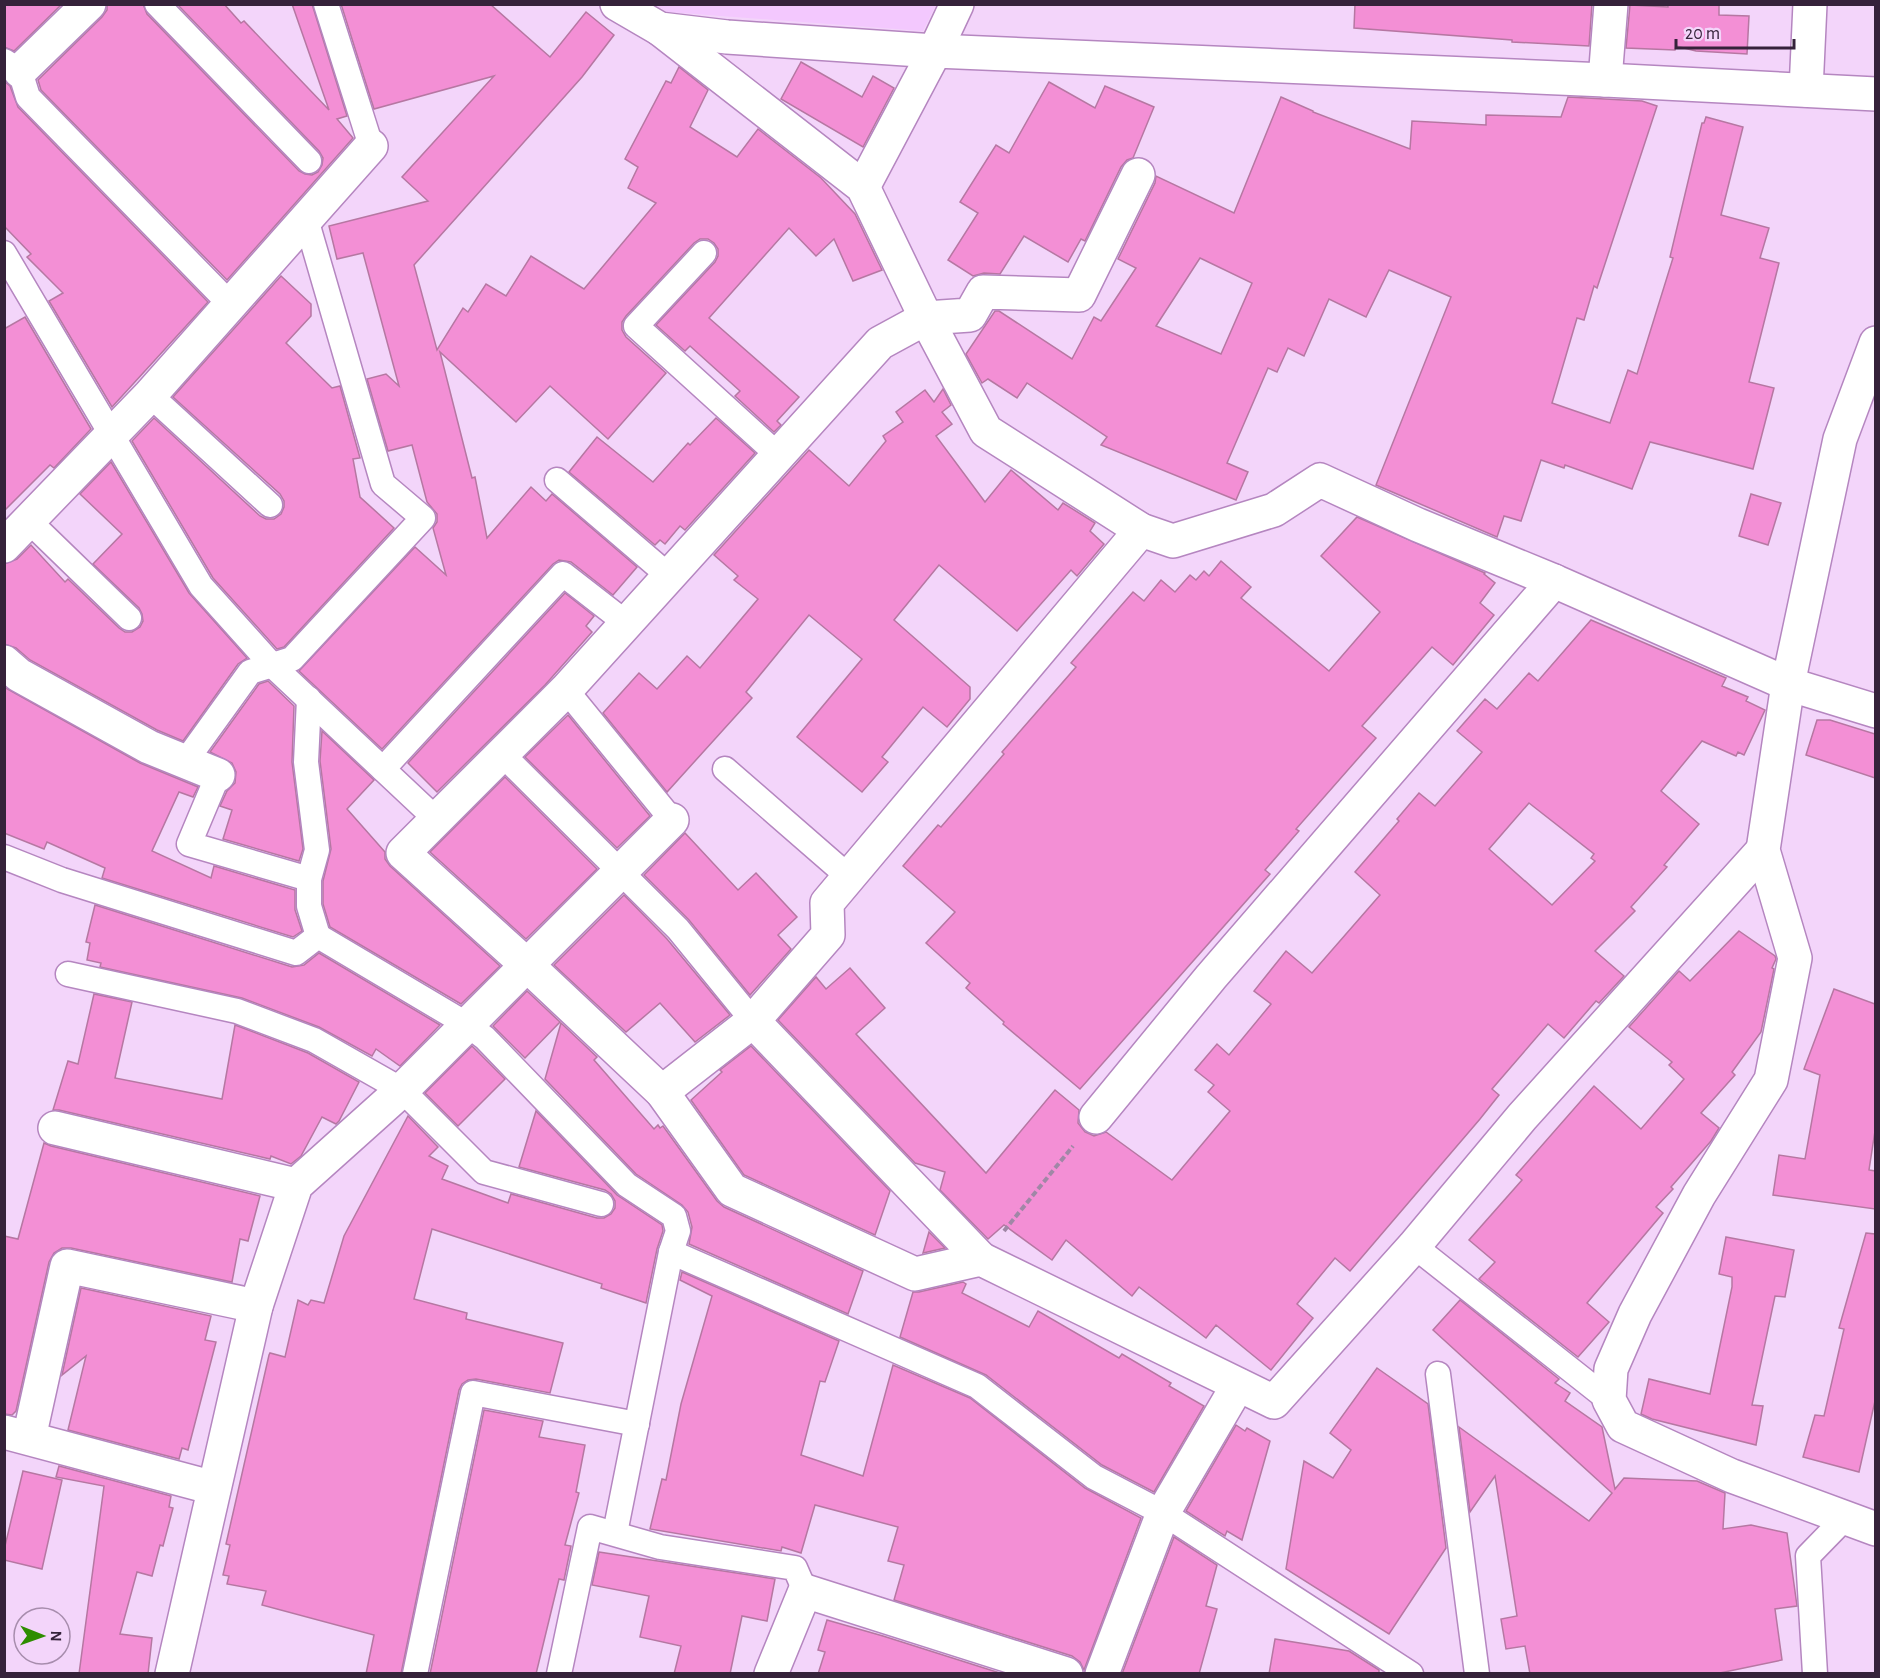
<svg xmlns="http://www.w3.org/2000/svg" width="1880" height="1678" font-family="'Alegreya Sans',sans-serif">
<rect width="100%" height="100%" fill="#f3d5fa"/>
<path fill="#f3c8fe" d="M655,5H936L923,31L668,12Z"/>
<g fill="#f38fd5" stroke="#b677a2" stroke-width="1.5" fill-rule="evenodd">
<path d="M4,4H62L14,51L4,47Z"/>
<path d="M107,4H143L147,14L299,171L305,174L312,175L318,172L322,165L323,158L319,151L177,4H224L241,23L244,21L329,110L292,4H312L347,116L337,119L353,138L227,280L41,90L38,80L102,17L107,10Z"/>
<path d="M341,4H490L550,57L586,12L614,35L582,77L414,265L437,350L463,308L468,312L486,284L506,296L531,256L584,289L656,203L628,188L638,167L625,159L666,81L671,83L679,67L708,90L690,127L737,157L758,129L821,178L855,214L882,270L853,281L834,239L816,256L789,228L709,318L799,397L777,421L781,425L774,432L735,396L740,391L690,346L685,351L656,325L715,262L718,256V249L714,243L708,239H700L694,243L626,316L622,322V330L626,337L666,373L608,439L550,386L516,422L440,352L472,478L475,477L487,538L531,487L546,501L552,494L637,567L613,595L571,562L559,560L553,564L382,749L299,671L415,547L446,575L433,528L437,522V514L427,502L412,445L388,451L367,379L386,374L399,386L363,253L337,259L329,226L428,201L402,177L494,76L374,109Z"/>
<path d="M1355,4H1592L1589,46L1512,42V40L1354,28Z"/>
<path d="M1668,4H1719V15L1749,16L1747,54L1696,51L1676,46L1675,50L1626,48L1630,5L1668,7Z"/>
<path d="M801,62L862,97L873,76L894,88L863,147L781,99Z"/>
<path d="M4,81L10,86L18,107L208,302L112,407L49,301L63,293L27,257L31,254L4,226Z"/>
<path d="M1049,82L1095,108L1105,86L1154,107L1133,158L1127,160L1121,167L1085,241L1081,239L1068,262L1024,236L1000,274L984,273L973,276L948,260L978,213L960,202L996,145L1009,153Z"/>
<path d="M1281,97L1313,111V112L1410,149L1412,121L1486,125V115L1561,117L1568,97L1642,101L1657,106L1597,288L1594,286L1584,320L1577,318L1552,403L1610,423L1628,370L1637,374L1673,258L1670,257L1702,123H1704L1706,117L1743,127L1721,215L1769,228L1760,258L1779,263L1749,382L1774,388L1753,469L1650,442L1632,489L1565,465L1564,468L1541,460L1521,521L1504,516L1497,537L1376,485L1451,297L1389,270L1366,317L1329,299L1304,356L1288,348L1277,372L1268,368L1227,463L1248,472L1236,500L1101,445L1107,437L1027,383L1017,398L988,379L982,383L966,354L995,311H999L1072,359L1094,317L1101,321L1136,268L1118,259L1155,183L1156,176L1234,213ZM1200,258L1252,283L1221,354L1156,326Z"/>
<path d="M281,276L311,304V316L286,343L332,388L340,386L360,458L353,459L360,497L394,528L284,647L277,649L213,578L132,441L154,418L260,516L266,519H274L281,514L284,507V501L280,494L173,397Z"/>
<path d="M25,317L91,429L54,468L50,465L4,511V329Z"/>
<path d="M943,389L951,405L942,412L952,424L936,436L985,502L1011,470L1058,510L1063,503L1095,523L1090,531L1104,544L1077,576L1071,570L1017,631L939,565L894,620L970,687V699L947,727L923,707L882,757L888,762L862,792L797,737L862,659L809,615L746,692L752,698L667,792L603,713L639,673L657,689L687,656L700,668L758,599L734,580L738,576L714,555L809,450L849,486L886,441L883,436L903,422L896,412L925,390L934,402Z"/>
<path d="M716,418L755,453L685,530L680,526L665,544L660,540L655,545L569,472L597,437L653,482L688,443L690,445Z"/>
<path d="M111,462L189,593L247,658L238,664L183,741L157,730L30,660L16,648L4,644V564L17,559L31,545L65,582L68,579L119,628L125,632H132L140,627L143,621L142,614L139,608L93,564L122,534L80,494Z"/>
<path d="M1751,494L1781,503L1768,545L1739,536Z"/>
<path d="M1357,517L1485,573L1484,574L1495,583L1480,603L1494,615L1453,665L1432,647L1362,726L1376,738L1296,829L1299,831L1265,870L1270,874L1080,1089L1003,1024L1004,1022L966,988L970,983L926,943L955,912L903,866L938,825L941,827L1004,754L1002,752L1076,667L1071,663L1133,592L1144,601L1161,580L1175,592L1190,575L1196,580L1204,571L1209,576L1221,561L1251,587L1241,598L1329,671L1380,612L1321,556Z"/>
<path d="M565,593L594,616L586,626L592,632L545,685L437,792L408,763Z"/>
<path d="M1591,620L1726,678L1722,686L1748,697L1746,701L1765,710L1744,755L1738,752L1736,756L1702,741L1661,791L1699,824L1664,865L1667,867L1631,907L1635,911L1595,951L1624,976L1599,1003L1596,1001L1564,1038L1548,1024L1492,1089L1499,1095L1480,1119L1350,1271L1335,1258L1297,1304L1313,1318L1271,1370L1216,1325L1206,1338L1139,1287L1132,1296L1066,1240L1052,1260L1004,1225L988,1239L940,1190L945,1172L915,1163L778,1020L816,977L826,989L850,968L885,1008L856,1034L986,1173L1055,1090L1079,1110L1078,1123L1085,1132L1094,1136L1106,1132L1172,1180L1230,1111L1208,1092L1214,1085L1195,1070L1217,1044L1229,1055L1271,1004L1254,991L1286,951L1312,973L1380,895L1355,872L1399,821L1397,819L1419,793L1435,806L1482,752L1457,731L1485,699L1497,709L1529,673L1538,681ZM1529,803L1594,854L1591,858L1595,861L1552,905L1489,849Z"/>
<path d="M268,681L294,706L292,762L303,849L299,861L223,839L232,810L220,806L227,791L235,783L236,772L232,763L210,752L259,684Z"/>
<path d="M4,687L140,763L198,787L193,797L179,792L152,851L211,878L214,866L295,890V910L302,931L293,937L102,878L105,868L47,842L44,849L4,833Z"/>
<path d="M568,715L650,816L617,848L525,757Z"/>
<path d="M1817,720H1830L1875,734V778L1806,755Z"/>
<path d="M322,731L374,780L347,809L385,852V859L390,866L500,966L461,1004L330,927L323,904V881L331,849L320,761Z"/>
<path d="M505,777L597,869L526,939L430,852Z"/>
<path d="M685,833L738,890L756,873L797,917L778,935L791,949L750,995L689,920L644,875Z"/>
<path d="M624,895L667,939L730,1015L695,1042L660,1003L626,1032L554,965Z"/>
<path d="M95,905L292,967L304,965L319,953L440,1025L400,1066L376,1049L372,1056L319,1027L242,998L100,967L101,963L87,960L90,943L86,942Z"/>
<path d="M1739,931L1775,956L1776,959L1772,968L1774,969L1761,1032L1732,1072L1735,1075L1701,1113L1719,1128L1711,1141L1671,1187L1673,1189L1656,1207L1663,1213L1587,1303L1609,1322L1578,1357L1479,1279L1495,1262L1469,1240L1522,1180L1516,1175L1594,1086L1641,1129L1684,1079L1669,1065L1672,1062L1629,1027L1679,971L1690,981Z"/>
<path d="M1834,989L1875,1004V1131L1869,1170L1875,1171V1209L1773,1195L1779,1155L1805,1159L1820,1075L1804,1069Z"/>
<path d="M527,991L560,1022L525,1058L493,1026Z"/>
<path d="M94,994L132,1002L115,1078L222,1099L235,1025L308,1053L359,1082L339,1121L336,1124L322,1117L301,1156L291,1164L271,1156L270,1159L59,1110H53L68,1061L78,1064Z"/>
<path d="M561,1023L597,1057L594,1060L654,1129L658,1125L660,1128L663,1126L717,1201L724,1207L863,1271L848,1314L689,1244L692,1227L688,1212L682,1205L636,1174L545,1079Z"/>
<path d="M472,1046L505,1079L458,1126L425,1093Z"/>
<path d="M751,1046L890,1191L875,1235L744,1175L691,1100L722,1072L720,1070Z"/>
<path d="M536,1111L617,1195L662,1225L663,1231L657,1249L646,1303L601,1288L602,1284L432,1229L414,1299L467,1313L466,1319L563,1343L550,1393L476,1379L468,1380L462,1384L459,1390L401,1674H366L374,1635L262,1605L266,1591L227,1584L229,1576L223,1575L230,1545L226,1544L269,1355L270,1353L285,1357L298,1300L308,1305L311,1300L324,1303L344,1236L408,1116L438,1147L429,1156L448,1166L442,1179L508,1203L511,1194L597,1218H604L611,1214L615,1208V1201L611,1194L605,1190L519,1167Z"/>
<path d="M44,1143L51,1146L260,1196L248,1241L240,1239L232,1282L71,1248H62L54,1253L49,1262L16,1411L12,1415L4,1414V1236L18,1239Z"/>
<path d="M929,1232L945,1248L923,1253Z"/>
<path d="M1866,1233L1875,1234V1401L1859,1472L1803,1457L1815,1415L1824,1416L1844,1329L1839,1328Z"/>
<path d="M1726,1237L1794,1250L1785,1297L1775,1296L1752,1405L1763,1406L1756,1445L1652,1419L1641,1414L1649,1379L1710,1394L1732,1287V1277L1719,1274Z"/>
<path d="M682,1272L839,1341L825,1382L820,1381L801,1455L863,1476L893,1365L970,1398L1085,1488L1141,1518L1084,1670L1080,1662L1072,1656L894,1600L904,1565L888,1561L898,1527L815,1505L801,1553L782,1547L781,1551L650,1529L662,1479L666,1480L681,1404L712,1296L680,1280Z"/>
<path d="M963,1282L966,1284L962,1293L1029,1327L1038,1311L1119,1358L1122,1354L1171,1383L1169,1386L1204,1406L1154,1492L1102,1465L986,1375L900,1337L913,1292H919Z"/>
<path d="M81,1288L211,1316L205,1340L216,1342L188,1450L182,1448L179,1459L68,1430L86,1356L62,1375Z"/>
<path d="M1460,1300L1559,1379L1555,1383L1570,1393L1565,1401L1602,1427L1615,1489L1624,1478L1697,1481L1725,1493L1723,1529L1751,1525L1787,1533L1797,1606L1775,1609L1782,1660L1715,1674H1530L1525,1646L1506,1649L1501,1619L1517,1616L1495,1476L1470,1512L1459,1427L1589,1521L1612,1493L1433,1330Z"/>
<path d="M1377,1368L1428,1404L1446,1548L1389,1634L1286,1569L1304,1461L1333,1478L1351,1450L1330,1433Z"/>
<path d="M484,1410L543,1421L539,1437L585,1445L576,1492L579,1493L565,1545L571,1546L564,1580L559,1579L536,1674H430Z"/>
<path d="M1236,1425L1245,1431L1247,1428L1270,1441L1242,1540L1227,1531L1225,1536L1186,1511Z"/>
<path d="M59,1466L171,1496L169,1507L173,1508L163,1546L160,1545L152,1576L137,1572L120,1634L152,1638L148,1674H79L104,1486L56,1477Z"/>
<path d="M23,1471L62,1480L42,1569L4,1560V1550Z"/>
<path d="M1174,1537L1217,1565L1206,1606L1217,1609L1199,1674H1122Z"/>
<path d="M599,1552L775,1579L767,1621L742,1616L730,1674H674L681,1646L640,1637L649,1596L592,1585Z"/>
<path d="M827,1620L883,1636L1003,1674H818L825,1652L818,1650Z"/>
<path d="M1275,1639L1349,1651L1379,1670V1674H1269Z"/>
</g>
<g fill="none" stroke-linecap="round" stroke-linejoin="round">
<g stroke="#b586c0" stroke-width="27">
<g id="lane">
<path d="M157,4L309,161"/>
<path d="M326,4L371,146"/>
<path d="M4,61L20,71L28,97L231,305"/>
<path d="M4,253L201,586L272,665L437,820"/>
<path d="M704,253L636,326L778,455"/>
<path d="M150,395L270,505"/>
<path d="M557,480L669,576"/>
<path d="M29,521L129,618"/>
<path d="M566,690L672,820"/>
<path d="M309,699L306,762L317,850L309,879V906L318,936"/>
<path d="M502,754L678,929L753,1021"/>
<path d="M185,762L250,672L292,659L423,518L383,484L306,219"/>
<path d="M383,769L563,574L626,623"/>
<path d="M725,769L849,877"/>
<path d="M218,775L189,844L309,879"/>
<path d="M4,857L62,880L296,953L318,936L468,1025L485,1038L627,1185L674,1216L678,1231L671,1252L977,1386L1094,1477L1163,1513L1411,1674"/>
<path d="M68,974L237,1011L314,1040L402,1090L484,1172L601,1204"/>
<path d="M1414,1246L1609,1400"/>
<path d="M1438,1374L1477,1674"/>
<path d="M615,1533L671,1252"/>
<path d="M415,1674L473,1393L637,1424"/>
<path d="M559,1674L590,1527L660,1547L795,1568L805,1591"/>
<path d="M1815,1674L1808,1556L1845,1518"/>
</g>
</g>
<g stroke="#b586c0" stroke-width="36">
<g id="street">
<path d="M617,4L660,29L727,37L935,51L1605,80L1876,94"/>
<path d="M660,29L863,187L926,318L986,431L1141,530L1173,541L1274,510L1320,480L1418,525L1554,581L1788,684L1876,711"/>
<path d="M20,71L89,4"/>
<path d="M1605,80L1611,4"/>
<path d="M1806,90L1810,4"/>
<path d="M1138,175L1079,295L983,292L970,315L926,318L880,343L566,690L403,853L528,966L662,1092L732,1190L915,1274L981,1259L1274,1402L1414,1246L1522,1117L1763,850"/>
<path d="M863,187L935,51L957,4"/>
<path d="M1876,343L1840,439L1788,684L1763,850L1795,958L1771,1080L1699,1195L1635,1314L1611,1369L1609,1400L1623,1426L1732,1476L1876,1529"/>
<path d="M4,546L150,395L371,146"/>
<path d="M4,662L19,675L149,747L218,775"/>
<path d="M753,1021L981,1259"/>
<path d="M662,1092L753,1021L828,935L827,903L1141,530"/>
<path d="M1096,1117L1211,977L1554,581"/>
<path d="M55,1128L296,1185"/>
<path d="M4,1432L214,1488"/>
<path d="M29,1438L67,1266L256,1306"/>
<path d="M172,1674L256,1306L296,1185L402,1090L672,820"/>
<path d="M771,1674L805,1591L1066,1674"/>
<path d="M1102,1674L1163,1513L1238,1385"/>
</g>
</g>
<path stroke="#a087a6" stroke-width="4" stroke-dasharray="6 3" stroke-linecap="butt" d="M1004,1231L1073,1146"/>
<use href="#lane" stroke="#fff" stroke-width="24"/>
<use href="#street" stroke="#fff" stroke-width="33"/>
</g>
<rect width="1880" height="1678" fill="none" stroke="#35223a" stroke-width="12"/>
<g transform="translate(42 1636) rotate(91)"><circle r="28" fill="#f3d5fa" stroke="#a78dad" stroke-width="1.5"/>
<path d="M0-4.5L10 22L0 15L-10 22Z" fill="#2e8d00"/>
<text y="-9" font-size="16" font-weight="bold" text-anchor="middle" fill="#35223a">N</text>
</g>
<path d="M1676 39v9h118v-9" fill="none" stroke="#35223a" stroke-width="3"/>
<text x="1685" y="39" font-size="18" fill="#35223a" stroke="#f3d5fa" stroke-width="4.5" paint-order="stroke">20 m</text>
</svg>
